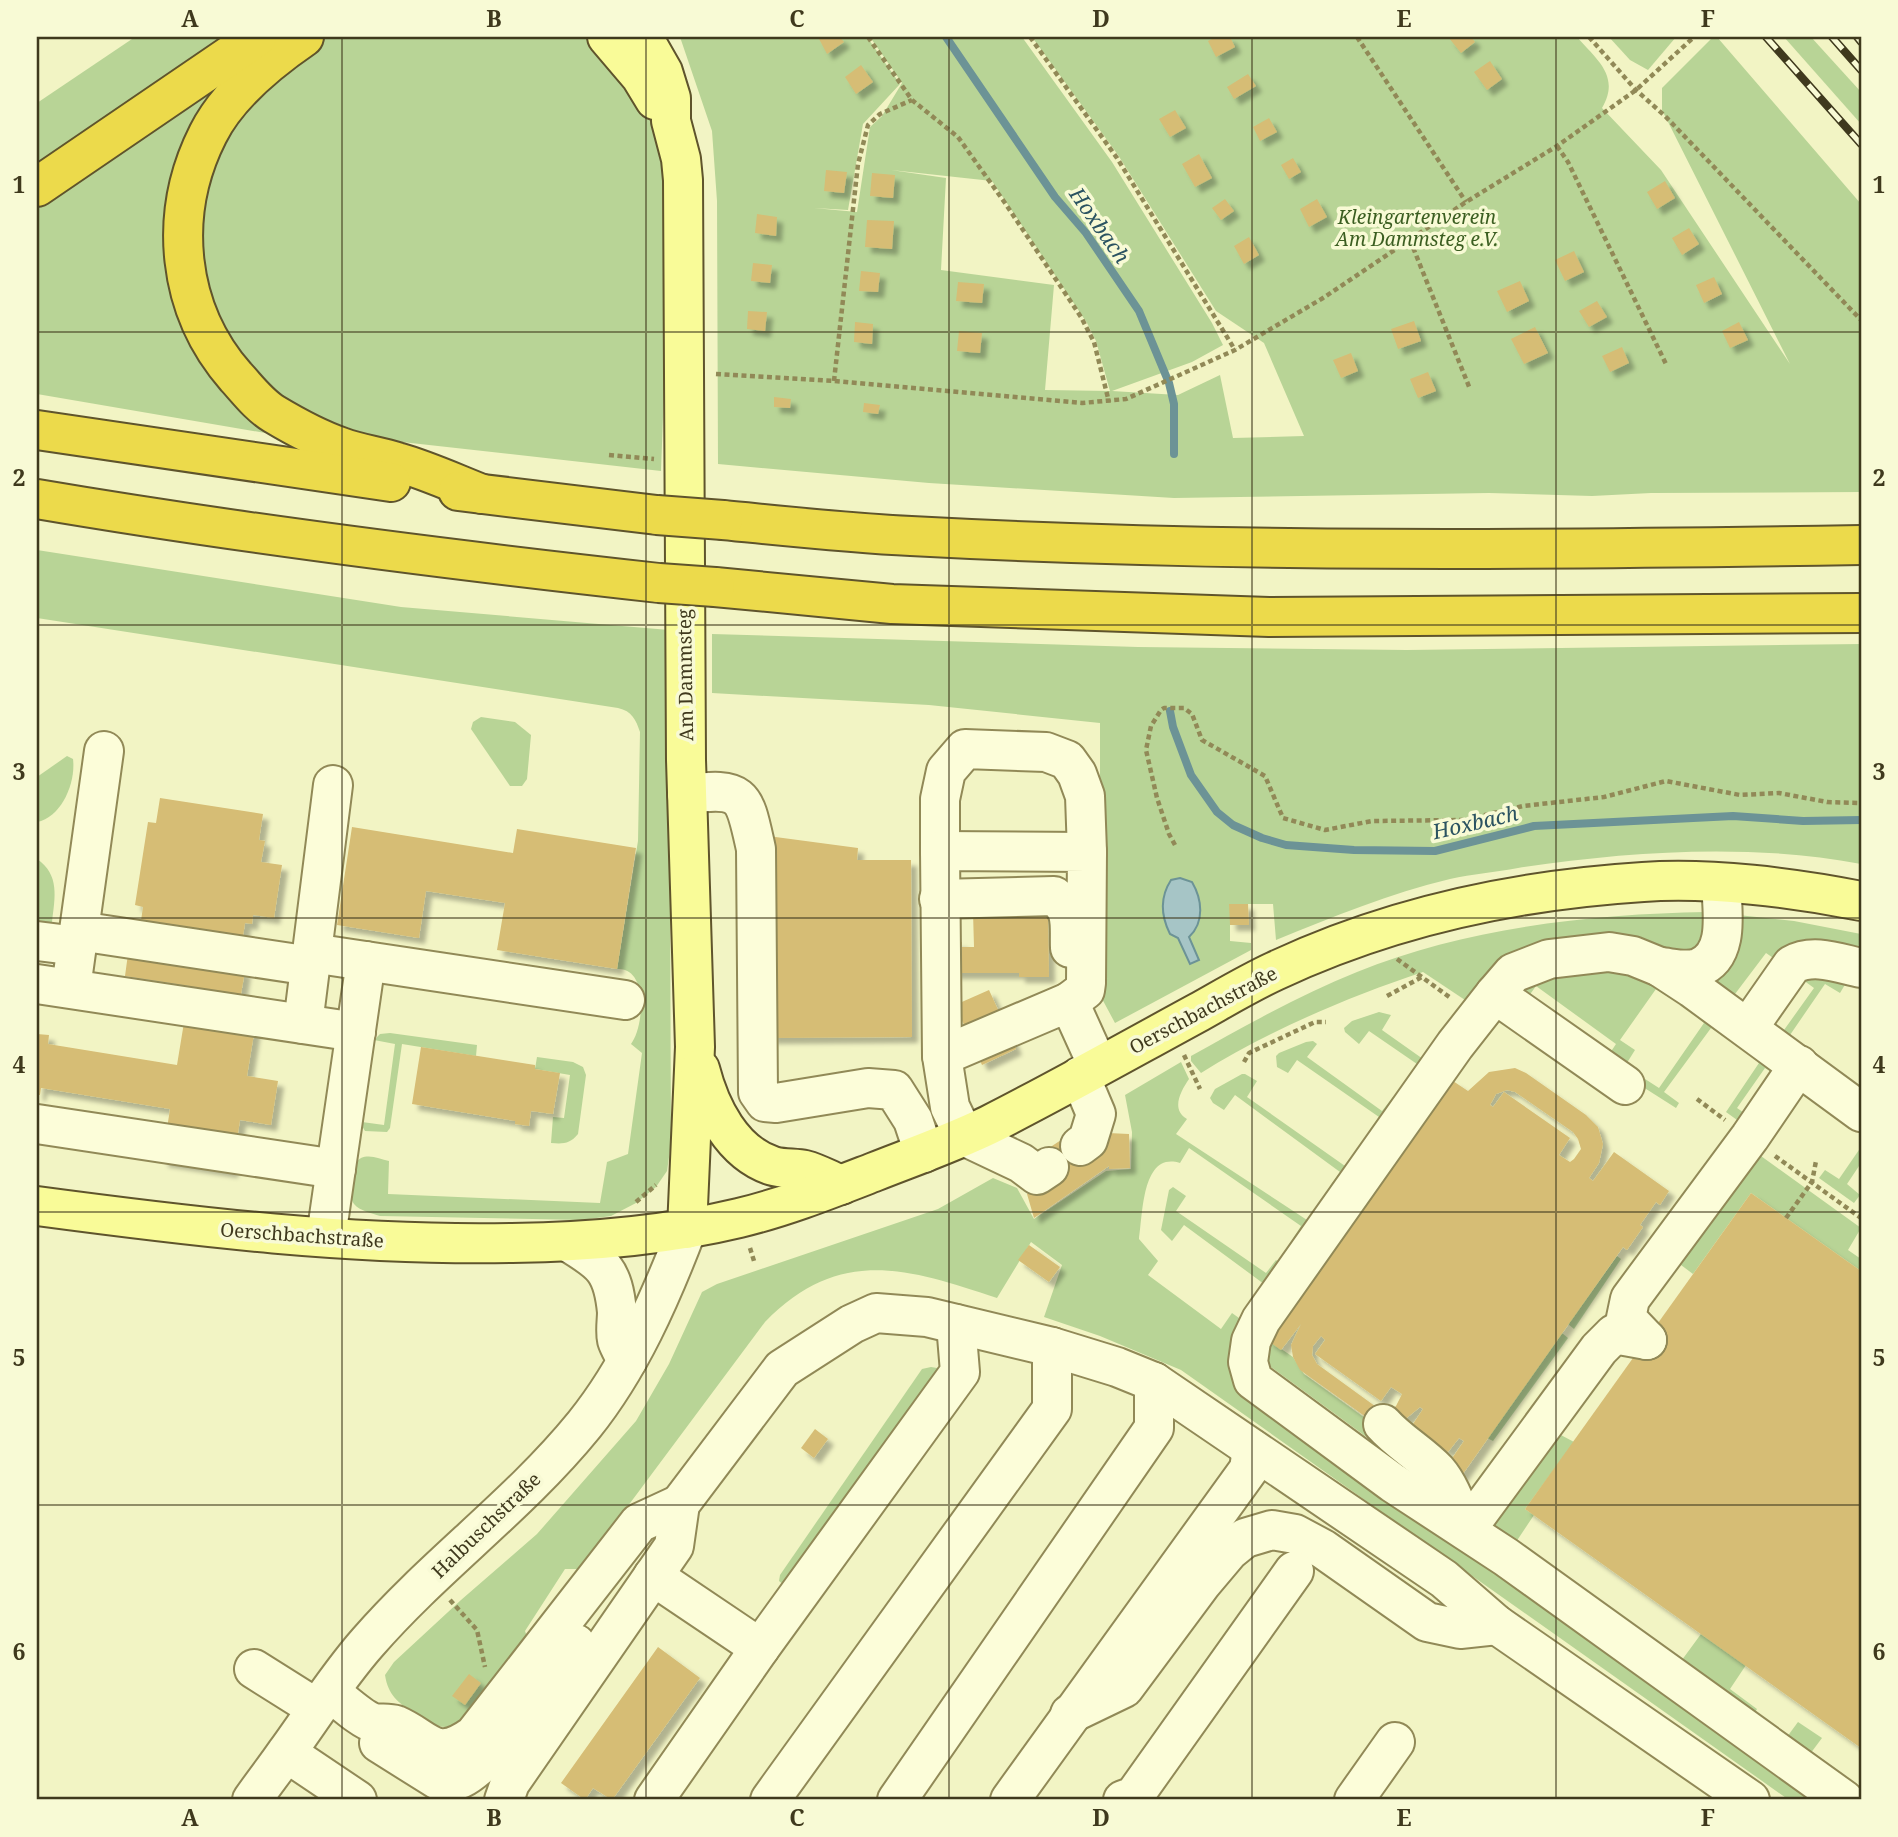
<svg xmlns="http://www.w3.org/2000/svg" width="1898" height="1837" font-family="'Noto Serif',serif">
<defs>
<filter id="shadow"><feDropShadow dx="6" dy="6" stdDeviation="2" flood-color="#0004"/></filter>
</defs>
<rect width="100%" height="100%" fill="#f2f4c4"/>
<g fill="#b8d496" fill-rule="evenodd">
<path d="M135,37H238L37,174V103Z"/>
<path d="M275,37L173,214L271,434L37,394V198Z"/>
<path d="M326,37H590L635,85L654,128L664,169L666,335L661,471L402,442L341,430L286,405L244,367L215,318L201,268L199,230L207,178L224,139L257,94L280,71Z"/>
<path d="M680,37H867L900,84L863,124L848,210L814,208L857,212L870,127L882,116L902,83L870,37H1022L1112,162L1212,323L1223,345L1192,362L1112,391L1178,395L1220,375L1233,438L1304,436L1264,343L1216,311L1118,155L1032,37H1577C1596,59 1621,76 1602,108L1661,170L1790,364L1662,110V88L1713,37H1717L1861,204V492L1651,493L1592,496L1489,493L1174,498L929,483L718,464L717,201L712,131ZM891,170L992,181L1087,323L1096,341L1110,391L1045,390L1054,285L941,270L946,178Z"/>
<path d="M1609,37H1676L1648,70L1630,60Z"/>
<path d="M1784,37H1811L1861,92V124Z"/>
<path d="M37,550L401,607L669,630L671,1143L667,1171L656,1187L636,1203L611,1216L582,1220L380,1216C371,1213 360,1211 354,1204C347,1194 350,1163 361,1158C370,1154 380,1159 389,1161L388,1194L600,1203L607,1162L628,1154L642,1053L631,1044C644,1027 649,967 617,969L638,841L640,732C636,720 632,711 618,708L37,618Z"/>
<path d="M712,634L1138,647L1407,650L1861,644V864C1751,843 1628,851 1518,868C1496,872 1472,874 1450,879C1390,893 1333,917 1276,940L1273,904H1230V941L1251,943V950L1115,1023L1100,995V723L929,705L712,693Z"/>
<path d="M481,717L515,722L531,735L527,779L522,786H510L471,729L473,722Z"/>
<path d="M67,756L73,759C76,782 62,817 37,822V777Z"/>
<path d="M37,859C60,875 55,897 52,922L49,926H37Z"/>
<path d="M1706,912L1712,933L1685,958L1619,938L1474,1006L1423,972C1348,997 1268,1031 1201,1073L1191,1061V1056C1245,1026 1300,995 1357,972C1464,928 1591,914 1706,912Z"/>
<path d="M1738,915L1794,921L1861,934V954L1779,962L1766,953L1735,994L1748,1004L1698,980Z"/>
<path d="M1614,964L1673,994L1670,998L1656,989L1620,1040L1635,1050L1625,1066L1606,1059L1616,1044L1536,986L1526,1000L1520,997L1525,976Z"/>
<path d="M1802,971L1846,983L1840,993L1825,984L1790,1035L1803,1045L1798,1050L1769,1021L1784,1030L1814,988L1799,977Z"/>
<path d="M1697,1008L1728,1034L1726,1038L1711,1028L1664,1092L1679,1103L1676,1108L1643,1087L1642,1083L1645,1079L1659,1088L1704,1023L1692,1013Z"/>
<path d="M1379,1012L1391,1015L1382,1030L1423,1059L1411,1081L1407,1078L1417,1064L1369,1031L1359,1044L1345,1032L1344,1028L1352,1021Z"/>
<path d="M390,1033L477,1045L476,1056L402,1044L390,1128L387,1132L365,1131L362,1126V1122L384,1125L395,1044L374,1040L380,1034Z"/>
<path d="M1313,1041L1317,1044L1307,1057L1382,1111L1393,1097L1396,1099L1372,1134L1369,1131L1379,1117L1297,1060L1288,1073L1277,1067L1276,1056L1279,1053L1306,1042Z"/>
<path d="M1748,1047L1779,1077L1765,1068L1737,1108L1750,1117L1744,1125L1726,1112L1759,1063L1746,1052Z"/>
<path d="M537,1057L573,1062L583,1067L586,1075L578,1134C570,1144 563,1144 551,1143L553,1117L564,1118L570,1075L535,1069Z"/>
<path d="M1181,1062L1189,1079C1180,1092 1171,1110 1187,1119L1176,1134L1307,1220L1317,1207L1321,1211L1297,1243L1292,1240L1301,1226L1189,1148L1180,1163C1142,1151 1143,1213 1139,1239L1158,1261L1148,1275L1221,1329L1232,1313L1246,1323L1235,1344L1828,1800H1789L1181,1370L1100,1336L1044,1317L1062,1265L1031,1242L997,1298C907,1268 839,1246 765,1322L581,1569H565L525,1631L529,1642C513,1665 478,1725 448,1727C435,1728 423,1719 413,1713C398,1702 388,1695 385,1675L394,1662L461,1600L537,1534L636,1421L669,1364L702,1292L717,1284L938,1209L993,1178L1017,1188L1034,1219L1106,1171L1131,1169L1132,1132L1125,1095Z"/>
<path d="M1242,1074H1245L1257,1081L1247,1097L1345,1166L1356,1151L1360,1155L1334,1188L1330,1186L1340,1172L1235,1095L1224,1110L1213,1103L1210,1098L1215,1089Z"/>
<path d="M1861,1147V1163L1847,1184L1860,1195L1854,1203L1819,1178L1825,1170L1839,1179Z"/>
<path d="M1754,1151L1861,1228L1848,1250L1861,1259V1271L1751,1193L1693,1274L1677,1262Z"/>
<path d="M1173,1187L1186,1196L1176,1211L1266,1273L1276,1260L1285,1267L1264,1284L1184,1225L1172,1241L1161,1230L1169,1190Z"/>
<path d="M1617,1256L1621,1259L1574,1329L1568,1324Z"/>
<path d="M1562,1333L1568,1338L1493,1441L1487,1438Z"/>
<path d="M1268,1340L1293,1357L1304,1374L1365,1418L1372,1434L1417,1474L1271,1367L1262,1353Z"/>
<path d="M931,1367L937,1368L940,1373L784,1585L779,1581L780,1575L922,1369Z"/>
<path d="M1559,1434L1574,1442L1525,1509L1534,1515L1514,1545L1490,1523Z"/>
<path d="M1701,1634L1746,1665L1730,1689L1757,1709L1753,1716L1679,1664Z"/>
<path d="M1798,1722L1822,1738L1807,1758L1784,1741Z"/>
</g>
<path fill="#a6c5c6" stroke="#6c9396" stroke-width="2" d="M1180,878L1192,882C1202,899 1205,922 1189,937L1199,960L1190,964L1178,938L1170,934C1161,916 1160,897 1171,880Z"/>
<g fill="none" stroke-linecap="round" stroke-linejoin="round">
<g stroke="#6c9396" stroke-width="8">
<path d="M946,37L1055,197L1086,233L1139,311L1169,383L1174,404V454"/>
<path d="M1170,711L1173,727L1191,775L1217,812L1233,825L1262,838L1286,845L1354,850L1435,851L1534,826L1733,816L1803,821L1861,820"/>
</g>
</g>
<g fill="#d6bd75" fill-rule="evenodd" filter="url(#shadow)">
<path d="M818,37H840L844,42L827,54Z"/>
<path d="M1216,37H1230L1235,47L1216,57L1208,41Z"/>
<path d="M1451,37H1471L1475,42L1461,53L1449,38Z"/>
<path d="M1490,61L1502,79L1487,90L1474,72Z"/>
<path d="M861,65L873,82L856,94L845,77Z"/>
<path d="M1248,74L1256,86L1234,99L1227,87Z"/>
<path d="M1175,110L1186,128L1170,137L1159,119Z"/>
<path d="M1269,118L1277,132L1260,141L1253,127Z"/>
<path d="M1199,154L1212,178L1195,187L1182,164Z"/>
<path d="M1293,158L1301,172L1289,179L1281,165Z"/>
<path d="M826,170L847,172L844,193L824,191Z"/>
<path d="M872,173L895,175L893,198L870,196Z"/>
<path d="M1665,181L1675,198L1657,209L1647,192Z"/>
<path d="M1225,199L1234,211L1221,220L1212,208Z"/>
<path d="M1317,199L1327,217L1309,227L1300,209Z"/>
<path d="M757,214L777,217L776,236L755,233Z"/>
<path d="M867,220L894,221L892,249L865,247Z"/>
<path d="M1689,228L1699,244L1682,255L1672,238Z"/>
<path d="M1249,237L1259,255L1244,264L1234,246Z"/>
<path d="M1574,251L1584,272L1565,281L1555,260Z"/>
<path d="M753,263L772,265L770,283L751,281Z"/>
<path d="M861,271L880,273L878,292L859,291Z"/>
<path d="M1714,277L1722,294L1704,303L1696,285Z"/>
<path d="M1520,281L1529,301L1507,312L1497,291Z"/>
<path d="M958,282L984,284L982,303L956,301Z"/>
<path d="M1597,301L1607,317L1589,327L1579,311Z"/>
<path d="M748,311L767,312L765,331L747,329Z"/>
<path d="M1414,321L1421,341L1398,349L1391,329Z"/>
<path d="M855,322L873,324L872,344L854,342Z"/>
<path d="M1739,322L1748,340L1730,348L1722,331Z"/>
<path d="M1535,327L1548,353L1524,364L1511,339Z"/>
<path d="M959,331L982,333L980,353L957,351Z"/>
<path d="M1622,347L1629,363L1610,372L1602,356Z"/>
<path d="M1351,353L1358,371L1341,378L1333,360Z"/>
<path d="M1428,372L1436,391L1418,398L1410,379Z"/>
<path d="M774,397L791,399L790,408L774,407Z"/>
<path d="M864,403L880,405L878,414L863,412Z"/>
<path d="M160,798L263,814L259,840L265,841L261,862L282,865L274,918L253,915L252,924L245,923L238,969L245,971L241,994L260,997L247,1076L278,1081L271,1125L240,1120L232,1172L162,1161L170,1109L41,1088L40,1095H37V1034L49,1035L48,1044L177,1065L190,986L125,976L128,954L136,955L143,907L135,905L148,822L156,823Z"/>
<path d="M352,827L513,853L517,829L636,848L617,969L497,950L505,903L426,891L419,938L337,925Z"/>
<path d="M768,836L858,848L857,860H911L912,1037L770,1038Z"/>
<path d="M1229,904H1248L1249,925H1230Z"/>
<path d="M1048,910L1049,977H1019V973H951L950,942H962V947H974L973,912Z"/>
<path d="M989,990L1016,1049L982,1065L955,1005Z"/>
<path d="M421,1047L535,1065V1069L560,1073L553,1114L531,1111L529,1126L515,1124V1121L412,1104Z"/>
<path d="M1515,1068L1526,1073L1586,1115L1598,1127L1603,1144L1599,1163L1589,1178L1593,1181L1614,1152L1669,1191L1660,1205L1656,1202L1640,1225L1643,1227L1627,1250L1623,1247L1460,1478L1446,1467L1464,1441L1459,1438L1448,1452L1411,1427L1423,1409L1420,1407L1403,1421L1373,1422L1300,1370L1293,1357L1291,1345L1301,1324L1281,1350L1267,1340L1453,1081L1468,1091L1489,1072ZM1507,1090L1515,1092L1573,1132L1578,1139L1581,1149L1574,1159L1570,1162L1559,1155L1570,1138L1504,1092L1493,1107L1490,1105L1496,1094ZM1321,1336L1325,1340L1315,1354L1381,1401L1391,1387L1402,1394L1396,1406L1392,1410L1379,1409L1317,1364L1312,1355L1313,1346Z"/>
<path d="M1108,1133L1129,1134L1130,1168L1109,1169V1166L1034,1218L1027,1194L1054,1175L1040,1154L1070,1134Z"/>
<path d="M1751,1193L1861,1271V1748L1525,1509Z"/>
<path d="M1029,1245L1060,1267L1049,1282L1018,1260Z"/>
<path d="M815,1429L828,1439L814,1458L801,1448Z"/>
<path d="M658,1647L700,1678L612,1800L593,1788L585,1800L561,1783Z"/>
<path d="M469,1674L481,1683L465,1705L452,1696Z"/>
</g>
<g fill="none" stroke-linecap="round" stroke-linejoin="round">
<g stroke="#918957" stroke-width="42">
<g id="minor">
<path d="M687,794C745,787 744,795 756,849L758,1092L765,1102L776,1103L868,1088L894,1090L913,1120L924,1153"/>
<path d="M940,851V799L946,771L965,749L1046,752L1067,760L1077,774L1085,796L1087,852"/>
<path d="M939,899L1054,896C1074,909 1069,926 1070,948"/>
<path d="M79,931L311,966"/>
<path d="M37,941L77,946"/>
<path d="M312,953L625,1000"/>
<path d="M1660,967C1672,968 1686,972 1698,968C1731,956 1722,910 1721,883"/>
<path d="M37,984L356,1032"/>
<path d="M71,988L104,751"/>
<path d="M1495,994L1625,1085"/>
<path d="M303,1024L333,785"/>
<path d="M1748,1028L1792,965C1813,953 1838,963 1861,968"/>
<path d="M942,1056L940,851L1087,852L1086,983L1085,990L1069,1002"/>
<path d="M1080,1076L1096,1114L1088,1140L1080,1146"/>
<path d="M37,1124L336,1169"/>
<path d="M1049,1167L1037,1175L1021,1163L964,1136L950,1107L942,1056L1069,1002L1098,1066"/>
<path d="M326,1237L366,961"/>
<path d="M568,1242C603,1263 613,1270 617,1312C617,1321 615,1331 617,1340C619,1347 624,1354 627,1361"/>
<path d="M1647,1340L1626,1318L1630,1299L1750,1137L1799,1065"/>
<path d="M1383,1424C1399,1442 1421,1454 1437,1471C1451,1487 1458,1511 1466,1530"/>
<path d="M1466,1530L1599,1349L1614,1334L1647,1340"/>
<path d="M653,1576L760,1648"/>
<path d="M254,1669L316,1708"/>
<path d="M330,1692C341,1700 362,1720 374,1723C381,1724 389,1723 396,1725C430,1740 434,1763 474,1735L639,1523L680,1504"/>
<path d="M1070,1714L1124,1688L1202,1583L1229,1551L1245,1538L1272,1530L1295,1534L1323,1549L1427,1622L1460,1629L1497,1625"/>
<path d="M379,1743L438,1780C447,1782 456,1782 464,1777C503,1753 548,1681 576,1644"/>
<path d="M287,1753L357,1800"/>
<path d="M252,1800C263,1784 275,1769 286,1753C313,1716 337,1677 368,1642C435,1565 519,1505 584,1425C630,1368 661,1297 687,1229"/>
<path d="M504,1800L510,1783L674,1546L680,1504L782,1369L852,1324L876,1313L927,1317L1052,1347L1117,1367L1154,1382L1444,1579L1497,1625L1750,1800"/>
<path d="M654,1800L760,1648L960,1372L956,1324"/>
<path d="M770,1800L1052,1409V1347"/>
<path d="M897,1800L1154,1428V1382"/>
<path d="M1010,1800L1249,1469L1252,1449"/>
<path d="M1123,1800L1134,1796L1294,1571"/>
<path d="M1354,1800L1395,1742"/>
<path d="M1844,1800L1506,1557L1393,1483L1253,1380L1248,1362L1251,1341L1261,1320L1455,1045L1495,994L1513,973L1549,959L1609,952L1633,956L1660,967L1692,988L1861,1112"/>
</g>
</g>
<g stroke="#5f542c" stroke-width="42">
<g id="major">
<path d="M607,37L641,77L655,100"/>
<path d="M643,37L663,72L671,98V121L681,159L683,180L686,760L695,1047L687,1229"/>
<path d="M700,1069C710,1108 732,1153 773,1166C783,1169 795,1168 805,1170C817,1173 829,1180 841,1185"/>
<path d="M37,1206C194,1227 353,1246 512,1243C588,1242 664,1236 739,1218C785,1207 830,1189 874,1172C912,1157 952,1143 989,1125C1060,1089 1129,1050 1199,1012C1224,998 1249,983 1275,971C1390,917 1516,890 1643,882C1709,877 1796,888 1861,901"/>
</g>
</g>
<g stroke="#5f542c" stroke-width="42">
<g id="highway">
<path d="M304,37C269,61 227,96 208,134C167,215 177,310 236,377C248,390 259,405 274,414C294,426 318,439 341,447C359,454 379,456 397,462C426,470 454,483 482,494"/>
<path d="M37,187L257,37"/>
<path d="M37,430L391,482"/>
<path d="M458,491L657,515"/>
<path d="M37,499C243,534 451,560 659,583"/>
<path d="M723,520C785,526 848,533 911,536C1227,553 1545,550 1861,545"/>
<path d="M715,587L892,604L1269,617L1861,613"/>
</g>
</g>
<g stroke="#918957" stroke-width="4.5" stroke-dasharray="5 3.5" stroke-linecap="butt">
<path d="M868,37L912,100L958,137L1005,203L1081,317L1094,342L1109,402"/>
<path d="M1030,37L1117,158L1235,350"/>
<path d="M1357,37L1466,202"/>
<path d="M1589,37L1636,90L1665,116L1861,320"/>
<path d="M1557,146L1568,162L1666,364"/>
<path d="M1410,240L1470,389"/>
<path d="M716,374L834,381L1082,403L1126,399L1235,350L1323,298L1466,202L1557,146L1636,90L1694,37"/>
<path d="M834,381L858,164L868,125L880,114L912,100"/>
<path d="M609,455L654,459"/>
<path d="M1175,845L1169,834L1157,798L1146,750L1151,726L1161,710L1164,708H1184L1192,714L1202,740L1265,776L1283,818L1325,830L1372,821L1464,820L1523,806L1604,797L1666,781L1740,795L1779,793L1827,802L1861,803"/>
<path d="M1397,959L1452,999"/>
<path d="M1387,996L1422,977"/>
<path d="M1184,1055L1200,1089"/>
<path d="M1244,1062L1249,1053L1315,1022H1326"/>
<path d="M1697,1099L1725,1120"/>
<path d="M1775,1156L1861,1218"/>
<path d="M636,1202L656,1185"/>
<path d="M1786,1218L1812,1182L1816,1161"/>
<path d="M750,1248L754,1261"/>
<path d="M450,1600L477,1630L485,1667"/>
</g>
<use href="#minor" stroke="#fcfdd9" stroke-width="38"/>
<use href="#major" stroke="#f9fb98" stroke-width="38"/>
<use href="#highway" stroke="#ecda4b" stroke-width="38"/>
<g stroke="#3f391d" stroke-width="8">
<g id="rail">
<path d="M1766,37L1861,144"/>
<path d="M1832,37L1861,70"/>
<path d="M1857,37L1861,42"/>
</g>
</g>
<use href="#rail" stroke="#f8fad5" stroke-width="5" stroke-dasharray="16" stroke-linecap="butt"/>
<g stroke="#5f542c" stroke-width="42" stroke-linecap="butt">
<g id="highway-bridge">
<path d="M657,515L723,520"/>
<path d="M659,583L715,587"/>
</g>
</g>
<use href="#highway-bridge" stroke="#ecda4b" stroke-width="38"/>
</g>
<path fill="none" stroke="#3f391d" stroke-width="2" stroke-opacity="0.55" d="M342,37V1800M646,37V1800M949,37V1800M1252,37V1800M1556,37V1800M37,332H1861M37,625H1861M37,918H1861M37,1212H1861M37,1505H1861"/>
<g text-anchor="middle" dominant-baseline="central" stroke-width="7" stroke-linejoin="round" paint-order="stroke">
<g font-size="19" font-style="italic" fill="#3b5e21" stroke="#f8fad5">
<text x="1417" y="217">Kleingartenverein<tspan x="1417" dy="22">Am Dammsteg e.V.</tspan></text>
</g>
<g font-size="19" fill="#3f391d" stroke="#f8fad5">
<text transform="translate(685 675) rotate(-91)">Am Dammsteg</text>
<text transform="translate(1203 1010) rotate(-28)">Oerschbachstraße</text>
<text transform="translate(302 1235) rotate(4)">Oerschbachstraße</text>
<text transform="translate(486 1525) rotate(-44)">Halbuschstraße</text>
</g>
<g font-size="21" font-style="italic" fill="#2b5361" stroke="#f8fad5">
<text transform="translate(1100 225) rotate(55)">Hoxbach</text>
<text transform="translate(1475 822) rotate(-13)">Hoxbach</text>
</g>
</g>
<rect width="1898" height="1837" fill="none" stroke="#f8fad5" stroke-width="77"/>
<rect x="38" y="38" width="1822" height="1760" fill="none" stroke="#3f391d" stroke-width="2.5"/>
<g font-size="23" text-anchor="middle" font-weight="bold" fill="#3f391d">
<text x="190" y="27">A</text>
<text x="494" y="27">B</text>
<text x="797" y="27">C</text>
<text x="1101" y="27">D</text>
<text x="1404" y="27">E</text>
<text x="1708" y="27">F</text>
<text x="19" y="193">1</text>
<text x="1879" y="193">1</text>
<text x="19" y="486">2</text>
<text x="1879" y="486">2</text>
<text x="19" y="780">3</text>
<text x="1879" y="780">3</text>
<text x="19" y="1073">4</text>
<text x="1879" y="1073">4</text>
<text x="19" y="1366">5</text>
<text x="1879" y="1366">5</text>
<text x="19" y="1660">6</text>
<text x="1879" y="1660">6</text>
<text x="190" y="1826">A</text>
<text x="494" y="1826">B</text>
<text x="797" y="1826">C</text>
<text x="1101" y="1826">D</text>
<text x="1404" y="1826">E</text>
<text x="1708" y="1826">F</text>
</g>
</svg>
